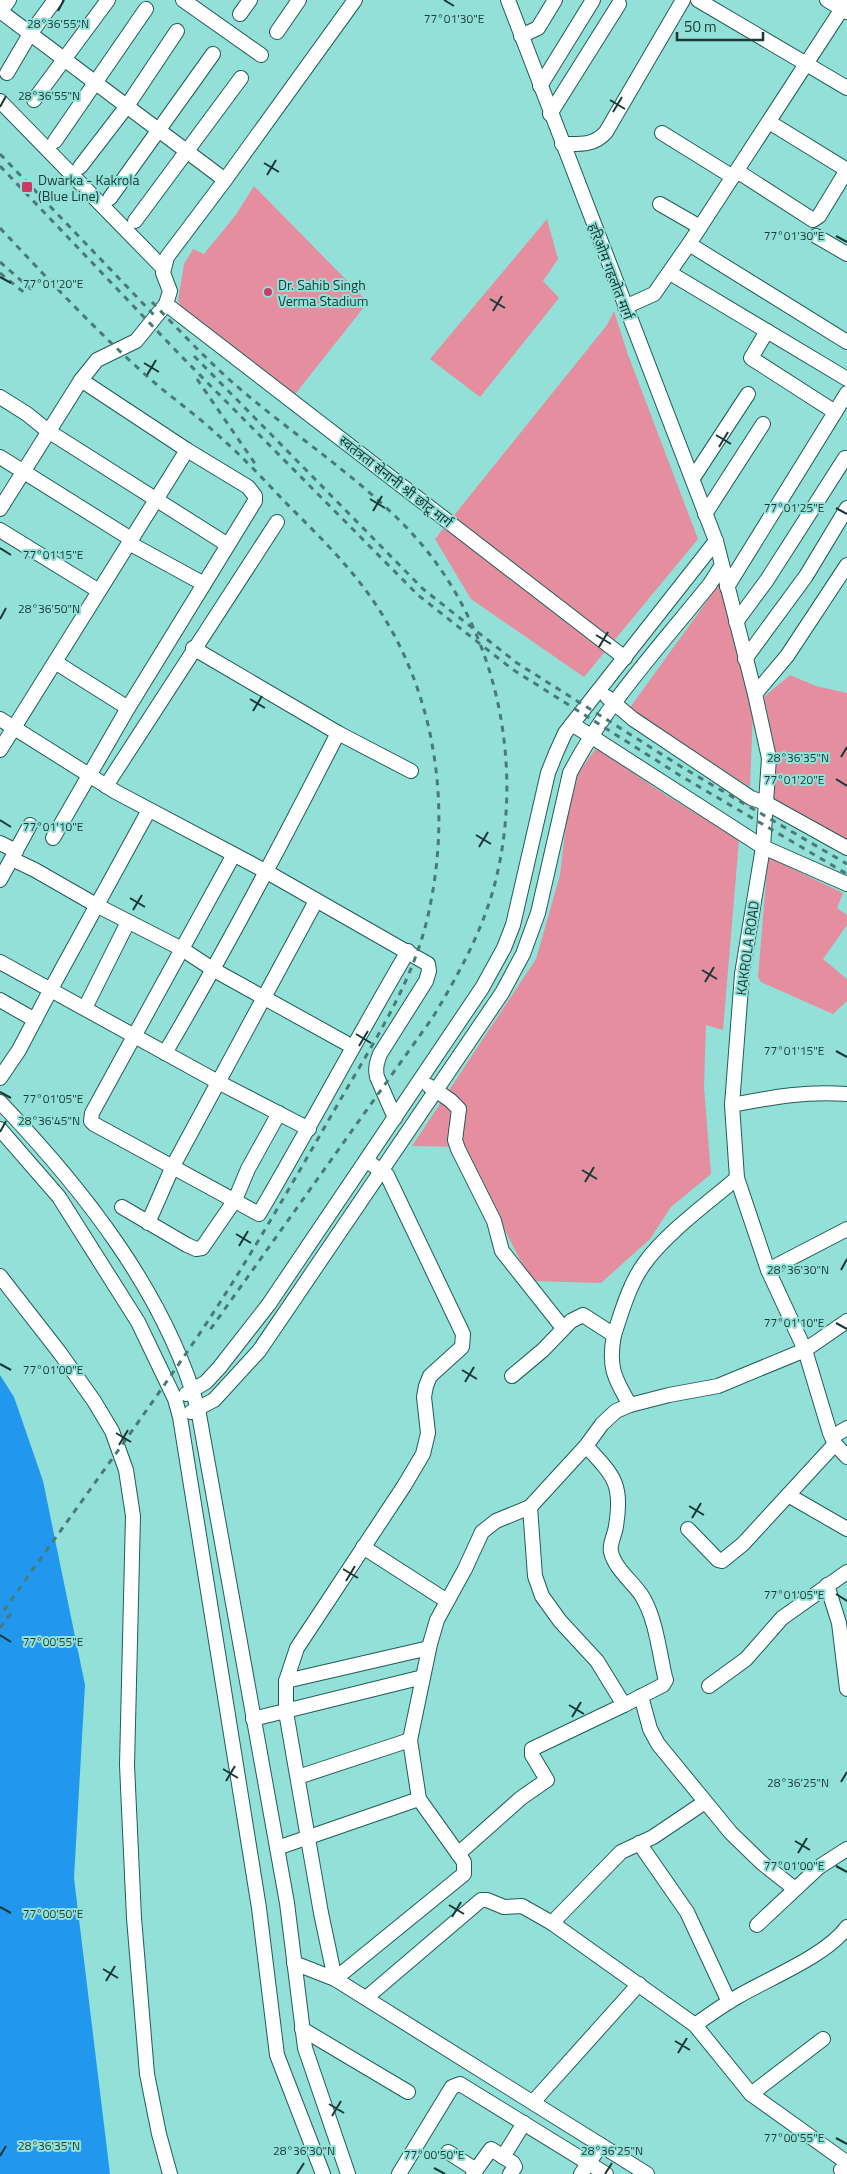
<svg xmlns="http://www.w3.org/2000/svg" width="847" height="2174" font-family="'Titillium Web','Noto Sans Devanagari',sans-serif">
<rect width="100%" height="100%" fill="#92e0d7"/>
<g fill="#e58ea0">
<path d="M254,186L368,302L292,398L187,315L178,301L184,264L193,249L204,254L235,216Z"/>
<path d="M547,219L558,259L543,281L559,298L480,397L430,359Z"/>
<path d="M614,311L627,352L698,539L584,677L471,599L435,539L607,325Z"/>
<path d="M720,583L753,713L750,787L629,709Z"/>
<path d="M790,675L816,686L847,693V843L773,801L775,749L764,697Z"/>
<path d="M596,748L664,794L739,840L723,1030L706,1025L704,1087L711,1174L671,1207L650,1239L601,1283L533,1281L519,1258L463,1147L412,1146L536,959L560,875L567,815L579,772Z"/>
<path d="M768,857L843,893L837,908L847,915V925L823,959L847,979V1001L833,1014L761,982L758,977Z"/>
</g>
<path fill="#2297ee" d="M0,1375L14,1397L43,1481L85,1685L74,1878L110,2174H0Z"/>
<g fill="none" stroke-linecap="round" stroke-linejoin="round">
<g stroke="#215d58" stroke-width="16">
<g id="minor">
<path d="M183,0L261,55"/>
<path d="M508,0L716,541L755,694L769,758L763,847L742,974L732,1105L737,1178L768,1270L805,1350L830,1433L835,1444L847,1457"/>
<path d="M698,0L847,88"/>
<path d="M827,0L847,12"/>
<path d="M0,11L225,180"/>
<path d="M0,12L9,0"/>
<path d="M240,14L250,0"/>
<path d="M277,32L299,0"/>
<path d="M521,36L538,28L555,0"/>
<path d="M7,73L30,34L55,0"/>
<path d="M540,86L593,0"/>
<path d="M34,100L108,0"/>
<path d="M0,101L163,268"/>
<path d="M550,114L619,4"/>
<path d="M769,122L847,170"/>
<path d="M662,133L733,177"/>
<path d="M55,141L146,9"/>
<path d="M562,144C579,144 594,146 606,132L683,0"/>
<path d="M80,167L127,106L177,31"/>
<path d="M737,171L813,220L819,216L847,170"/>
<path d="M110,198L213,54"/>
<path d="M660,204L700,227"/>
<path d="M135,221L241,78"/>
<path d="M816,236L847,254"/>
<path d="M689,244L847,1"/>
<path d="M670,273L847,379"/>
<path d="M166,304L625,658"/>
<path d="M625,307L654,294L689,244L847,342"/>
<path d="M767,331L751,358L835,412"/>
<path d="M0,397L27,414L48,431L228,545"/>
<path d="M0,457L131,539"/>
<path d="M693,478L748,394"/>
<path d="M0,509L81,380L97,360L136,341L166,304L170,291L163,273L167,257L225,180L355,0"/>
<path d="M705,514L763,424"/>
<path d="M0,530L99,591"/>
<path d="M129,543L204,584"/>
<path d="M727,587L847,393"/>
<path d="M736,622L767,580L845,458L847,459"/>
<path d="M193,648L338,733L411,771"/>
<path d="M745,659L806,576L847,508"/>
<path d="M55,662L128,708"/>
<path d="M755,694L787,656L847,565"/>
<path d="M607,697L633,719L751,798L766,803L847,848"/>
<path d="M0,719L116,792L267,872L428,964L429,971L426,981L380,1054C377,1062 375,1068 377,1077L395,1118"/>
<path d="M572,724L763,847L847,884"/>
<path d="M0,750L187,450L81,380"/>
<path d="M106,786L277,522"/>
<path d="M53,838L128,708L255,501V496L248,487L187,450"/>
<path d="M0,843L16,851"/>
<path d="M233,856L92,1113L91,1121L94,1124L259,1214C310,1127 357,1038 408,951"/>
<path d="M12,859L35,870L96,905L182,949L214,970L353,1047"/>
<path d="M0,880L30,825"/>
<path d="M0,962L218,1082L309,1129"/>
<path d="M0,1000L35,1020"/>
<path d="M85,1008L128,922"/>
<path d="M165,1053C227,948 283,841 338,733"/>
<path d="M0,1078L19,1050L51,989L149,810"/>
<path d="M429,1086L450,1100L459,1109L455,1140L458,1149L494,1221L502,1251L563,1328"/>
<path d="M0,1102C82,1188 165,1292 198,1409L287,1903L305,2048L348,2174"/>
<path d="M732,1105C774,1097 804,1091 847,1094"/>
<path d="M0,1129L59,1197L138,1322L175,1399L180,1417L259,1908L277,2055L323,2174"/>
<path d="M367,1161L387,1175L463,1334L462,1347L430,1376L426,1386L424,1397L428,1433L423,1454L404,1486L297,1648L286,1681V1712L321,1913L335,1979L647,2174"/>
<path d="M122,1207L187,1245L196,1249L202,1248L235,1200L248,1169L279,1113"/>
<path d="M148,1223L173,1166L316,901"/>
<path d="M768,1270L847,1229"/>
<path d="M0,1276L60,1353L94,1401L112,1431L126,1470L133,1516L127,1765L134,1918L147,2074L159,2134L170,2174"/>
<path d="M614,1335C622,1311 629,1285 644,1264C666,1233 708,1203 737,1178"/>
<path d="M512,1376L543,1350L571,1321L583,1315L614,1335C608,1366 614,1378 630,1405"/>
<path d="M186,1394L206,1382L219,1368L269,1304L482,988L504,948L513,925L548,773L556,753L565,733L716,541"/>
<path d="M191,1412L214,1400L259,1351L502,993L523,954L538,913L570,773C606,704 661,645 710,584L722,565"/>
<path d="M832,1437L847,1428"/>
<path d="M788,1495L847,1529"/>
<path d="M530,1507L535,1576L542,1596L560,1621L597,1661L624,1705L663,1685L666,1680L665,1677C659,1651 656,1619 642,1596C633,1582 615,1569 611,1552C609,1544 615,1535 616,1526C623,1484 614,1476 586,1446"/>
<path d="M688,1529L718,1560L722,1561L743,1544L835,1444"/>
<path d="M363,1547L447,1601"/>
<path d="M827,1585L839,1623L847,1689"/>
<path d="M286,1681L429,1648"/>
<path d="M709,1686L746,1659L782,1618L847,1572"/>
<path d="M641,1696L650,1729L658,1744L731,1833L762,1863L795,1889"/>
<path d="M253,1719L423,1677"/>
<path d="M298,1777L410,1740"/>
<path d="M639,1843L687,1912L729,2002"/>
<path d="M277,1848L419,1799"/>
<path d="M458,1854L521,1798L547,1780L532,1755V1749L624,1705"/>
<path d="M757,1925L819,1867L847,1849"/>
<path d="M294,1963L335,1979L464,1874V1862L419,1799L410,1740L430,1644L437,1620L465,1569L482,1532L496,1521L530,1507L586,1446L602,1424L616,1411L630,1405L669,1395L718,1386L805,1350L847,1321"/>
<path d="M366,1998L481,1900H487L504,1907L522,1906L552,1923"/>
<path d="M695,2025L552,1923L621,1852L653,1837L705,1802"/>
<path d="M302,2029L408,2092"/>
<path d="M751,2094L823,2039"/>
<path d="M534,2101L639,1984"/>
<path d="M448,2152L476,2170"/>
<path d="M503,2157L524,2123"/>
<path d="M846,2162L751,2094L695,2025C709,2015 723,2005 737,1997C769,1978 826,1956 847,1927"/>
<path d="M841,2170L847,2174"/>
<path d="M399,2174L452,2087L460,2084L606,2174"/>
<path d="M473,2174L491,2149L513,2163L515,2167L510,2174"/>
<path d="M581,2174L601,2145"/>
</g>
</g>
<use href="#minor" stroke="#fff" stroke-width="14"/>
<g stroke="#497b76" stroke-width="3" stroke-dasharray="6 6" stroke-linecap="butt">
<path d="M0,154L154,315"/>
<path d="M0,166L182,357L418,595L512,669L681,776L847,874"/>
<path d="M0,228C48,279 96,331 149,378C172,398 198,416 220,437C243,457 265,481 286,503C320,537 354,570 380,611C437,700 451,809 429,911C414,983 371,1046 335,1109C292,1184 248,1261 200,1333C135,1429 66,1522 0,1616"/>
<path d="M0,262L32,290"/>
<path d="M0,273L27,295"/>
<path d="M152,302C178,329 204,357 232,382C289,432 354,473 407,528C496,621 527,763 494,887C481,934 458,975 433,1017L207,1334"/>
<path d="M194,356L423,589L517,663L685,769L847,864"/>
<path d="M197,379L256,465"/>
<path d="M0,1628L12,1612"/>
</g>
</g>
<path fill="none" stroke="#193936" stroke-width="2" d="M444,0L454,6M58,11L64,0M610,100L625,109M0,107L6,96M613,112L622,97M264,163L279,172M267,175L276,160M836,236L847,242M0,277L11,283M490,299L505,308M493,311L502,296M144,363L159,372M147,375L156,360M716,435L731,444M719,447L728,432M370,499L385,508M836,508L847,514M373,511L382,496M0,548L11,555M0,619L6,608M596,635L611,644M599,647L608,632M250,699L265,708M253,711L262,696M841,757L847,747M836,779L847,786M0,820L11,827M476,835L491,844M479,847L488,832M130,898L145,907M133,910L142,895M702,970L717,979M705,982L714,967M356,1034L371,1043M359,1046L368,1031M836,1051L847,1057M0,1092L11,1098M0,1132L6,1121M582,1170L597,1179M585,1182L594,1167M236,1234L251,1243M239,1246L248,1231M841,1270L847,1259M836,1323L847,1329M0,1364L11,1370M462,1370L477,1379M465,1382L474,1367M116,1433L131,1442M119,1445L128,1430M689,1506L704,1515M692,1518L701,1503M343,1569L358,1578M346,1581L355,1566M836,1594L847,1601M0,1635L11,1642M569,1705L584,1714M572,1717L581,1702M223,1769L238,1778M226,1781L235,1766M841,1782L847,1772M795,1841L810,1850M798,1853L807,1838M836,1866L847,1872M449,1905L464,1914M0,1907L11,1913M452,1917L461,1902M103,1969L118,1978M106,1981L115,1966M675,2041L690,2050M678,2053L687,2038M329,2104L344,2113M332,2116L341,2101M836,2138L847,2144M0,2156L6,2146M434,2168L445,2174M297,2174L304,2163M605,2174L612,2163"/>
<g fill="#ca3c66" stroke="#92e0d7" stroke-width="2">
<rect x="21" y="181" width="12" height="12" rx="2.5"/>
<circle cx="268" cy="292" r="5"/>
</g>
<g text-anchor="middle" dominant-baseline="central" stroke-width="4" stroke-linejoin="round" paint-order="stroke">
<g font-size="14" fill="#193936" stroke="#92e0d7" text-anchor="start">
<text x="38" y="179">Dwarka - Kakrola<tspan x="38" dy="16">(Blue Line)</tspan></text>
<text x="278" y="284">Dr. Sahib Singh<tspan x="278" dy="16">Verma Stadium</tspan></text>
</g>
<g font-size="14" fill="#193936" stroke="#92e0d7">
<text transform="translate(611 271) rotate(69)">हरिओम गहलोत मार्ग</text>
<text transform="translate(396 481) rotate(38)">स्वतंत्रता सेनानी श्री छोटू मार्ग</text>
<text transform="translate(747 948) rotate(-82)">KAKROLA ROAD</text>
</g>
</g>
<g font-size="12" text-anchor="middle" fill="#193936" stroke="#92e0d7" stroke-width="4" stroke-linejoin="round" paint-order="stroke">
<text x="454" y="23">77°01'30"E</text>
<text x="58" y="28">28°36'55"N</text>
<text x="49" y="100">28°36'55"N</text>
<text x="794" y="240">77°01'30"E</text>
<text x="53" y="288">77°01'20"E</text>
<text x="794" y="512">77°01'25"E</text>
<text x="53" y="559">77°01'15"E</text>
<text x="49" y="613">28°36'50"N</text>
<text x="798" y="762">28°36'35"N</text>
<text x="794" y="784">77°01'20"E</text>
<text x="53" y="831">77°01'10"E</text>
<text x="794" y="1055">77°01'15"E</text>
<text x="53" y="1103">77°01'05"E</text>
<text x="49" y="1125">28°36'45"N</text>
<text x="798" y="1274">28°36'30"N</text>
<text x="794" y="1327">77°01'10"E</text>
<text x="53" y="1374">77°01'00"E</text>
<text x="794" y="1599">77°01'05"E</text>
<text x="53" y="1646">77°00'55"E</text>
<text x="798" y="1787">28°36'25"N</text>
<text x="794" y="1870">77°01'00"E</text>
<text x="53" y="1918">77°00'50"E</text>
<text x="794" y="2142">77°00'55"E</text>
<text x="49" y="2150">28°36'35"N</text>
<text x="304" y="2155">28°36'30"N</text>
<text x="612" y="2155">28°36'25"N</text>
<text x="434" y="2159">77°00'50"E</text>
</g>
<path d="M677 32v8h86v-8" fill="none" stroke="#193936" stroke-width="2.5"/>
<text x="684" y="32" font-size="15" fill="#193936" stroke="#92e0d7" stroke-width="4" paint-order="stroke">50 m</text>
</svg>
